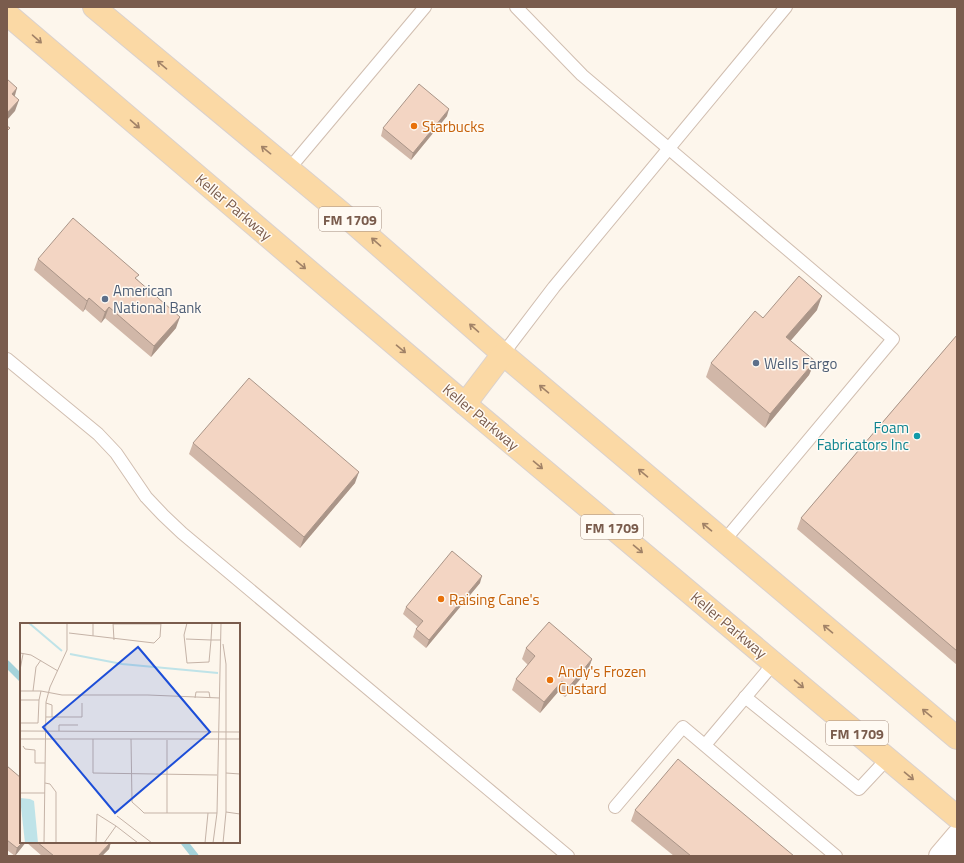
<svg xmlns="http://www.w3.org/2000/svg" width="964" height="863" font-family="'Titillium Web',sans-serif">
<rect width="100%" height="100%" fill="#fdf6ec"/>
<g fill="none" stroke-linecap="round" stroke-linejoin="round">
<g stroke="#a5d3da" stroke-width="7">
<path d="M7,664L21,678"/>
<path d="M184,842L195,856"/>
</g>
<g stroke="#d1beb0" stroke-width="14">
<g id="lane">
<path d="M516,7L582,75L893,339L724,541"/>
<path d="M289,169L425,7"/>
<path d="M503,354L554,287L786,7"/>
<path d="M7,359L98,434L116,453L146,497L163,515L182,533L568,856"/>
<path d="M745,697L859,789L888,758"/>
<path d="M705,745L774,663"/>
<path d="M615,807L683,727L836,856"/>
</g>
</g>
<g stroke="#d6c0b0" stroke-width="24">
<path id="secondary" d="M940,856L957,836"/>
</g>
<g stroke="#dad1cd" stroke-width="24">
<g id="primary">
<path d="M94,7L350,220L503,354L957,738"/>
<path d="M7,14L465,404L957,817"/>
<path d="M465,404L503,354"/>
</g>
</g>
<use href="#lane" stroke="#fff" stroke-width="12"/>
<use href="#secondary" stroke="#fff" stroke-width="22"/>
<use href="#primary" stroke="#fbd9a5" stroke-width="22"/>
</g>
<g fill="#d1b7a8">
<path d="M447,116L411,160L381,136L383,128Z"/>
<path d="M38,259L137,279L176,328L151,357L105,318L101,323L85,309L83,312L34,270Z"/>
<path d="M817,310L790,341L815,361L809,375L765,428L706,377L711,363L763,318Z"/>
<path d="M957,335V665L797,529L801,518Z"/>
<path d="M193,443L355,483L300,548L189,454Z"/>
<path d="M480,583L426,648L413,637L416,629L418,627L403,614L406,607Z"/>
<path d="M526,648L592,659L588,670L565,697L558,692L540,713L512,690L516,679L528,665L522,659Z"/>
<path d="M7,766L21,842H111L109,849L102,856H42L26,842L15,856L7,850Z"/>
<path d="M635,810L794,856H674L631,821Z"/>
</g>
<g fill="#aa9588">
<path d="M17,88L14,99L12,94Z"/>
<path d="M19,100L15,111L7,120V113Z"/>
<path d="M449,109L447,116L411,160L413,153Z"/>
<path d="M822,296L817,310L781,352L786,337Z"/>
<path d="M89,298L85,309L83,312L87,301Z"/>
<path d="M109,307L105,318L101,323L105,312Z"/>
<path d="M180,317L176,328L151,357L154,346Z"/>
<path d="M815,361L809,375L765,428L770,414Z"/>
<path d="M359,472L355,483L300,548L304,537Z"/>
<path d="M482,576L480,583L426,648L429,640Z"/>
<path d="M592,659L588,670L565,697L569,687Z"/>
<path d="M562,681L558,692L540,713L544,702Z"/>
<path d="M23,842H26L15,856L17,848Z"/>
<path d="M111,842L109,849L102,856H98Z"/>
</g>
<g fill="#f3d5c3" stroke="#aa9588">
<path d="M7,79L17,88L12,94L19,100L7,113Z"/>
<path d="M419,84L449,109L413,153L383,128Z"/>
<path d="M7,126L10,128L7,131Z"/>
<path d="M73,218L139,275L135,278L180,317L154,346L109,307L105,312L89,298L87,301L38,259Z"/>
<path d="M799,276L822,296L786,337L815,361L770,414L711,363L755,311L763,318Z"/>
<path d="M957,335V651L801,518Z"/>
<path d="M249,378L359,472L304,537L193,443Z"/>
<path d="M452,551L482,576L429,640L416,629L423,621L406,607Z"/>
<path d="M549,622L592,659L569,687L562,681L544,702L516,679L535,656L526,648Z"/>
<path d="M678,759L794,856H691L635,810Z"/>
<path d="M7,766L21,778V842H23L17,848L7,840Z"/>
<path d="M37,842H111L98,856H54Z"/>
</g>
<defs><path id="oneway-shaft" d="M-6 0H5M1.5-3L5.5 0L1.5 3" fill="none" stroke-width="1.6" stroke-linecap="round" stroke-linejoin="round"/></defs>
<g stroke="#a18267">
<use href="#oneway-shaft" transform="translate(37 39) rotate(41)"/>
<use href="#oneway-shaft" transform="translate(162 65) rotate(-140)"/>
<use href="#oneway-shaft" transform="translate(135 124) rotate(41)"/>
<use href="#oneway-shaft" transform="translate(266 150) rotate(-141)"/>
<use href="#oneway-shaft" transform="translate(376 242) rotate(-139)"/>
<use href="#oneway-shaft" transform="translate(301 265) rotate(40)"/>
<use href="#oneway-shaft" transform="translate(474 328) rotate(-139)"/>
<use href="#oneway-shaft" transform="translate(401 349) rotate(40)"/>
<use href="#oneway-shaft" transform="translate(544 389) rotate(-140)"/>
<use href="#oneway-shaft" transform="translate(538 465) rotate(40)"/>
<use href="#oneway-shaft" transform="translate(643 473) rotate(-140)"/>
<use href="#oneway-shaft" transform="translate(707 527) rotate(-140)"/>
<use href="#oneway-shaft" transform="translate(638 549) rotate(40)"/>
<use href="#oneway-shaft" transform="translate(828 629) rotate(-140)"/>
<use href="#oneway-shaft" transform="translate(799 684) rotate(40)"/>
<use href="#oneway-shaft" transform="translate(927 713) rotate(-140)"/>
<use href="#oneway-shaft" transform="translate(909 776) rotate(40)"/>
</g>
<g fill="#e8710a" stroke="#fffaf3" stroke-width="1.5">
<circle cx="414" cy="126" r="4"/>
<circle cx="441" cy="599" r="4"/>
<circle cx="550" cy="680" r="4"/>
</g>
<g fill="#5c6f8a" stroke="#fffaf3" stroke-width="1.5">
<circle cx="105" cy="299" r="4"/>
<circle cx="756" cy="363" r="4"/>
</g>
<circle fill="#0f9aa8" stroke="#fffaf3" stroke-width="1.5" cx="917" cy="436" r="4"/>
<g text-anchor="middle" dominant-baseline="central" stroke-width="3" stroke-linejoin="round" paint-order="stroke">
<g fill="#fffaf3" stroke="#a28b7f" stroke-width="1">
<rect x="319" y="207" width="62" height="24" rx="3"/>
<rect x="581" y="515" width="62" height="24" rx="3"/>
<rect x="826" y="721" width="62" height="24" rx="3"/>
</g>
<g font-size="14" font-weight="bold" fill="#7a5c4d">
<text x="350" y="219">FM 1709</text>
<text x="612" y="527">FM 1709</text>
<text x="857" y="733">FM 1709</text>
</g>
<g font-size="15" fill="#c56008" stroke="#fffaf3" text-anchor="start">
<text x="422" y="126">Starbucks</text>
<text x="449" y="599">Raising Cane's</text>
<text x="558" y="671">Andy's Frozen<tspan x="558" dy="17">Custard</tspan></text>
</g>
<g font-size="15" fill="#7a5c4d" stroke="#fffaf3">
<text transform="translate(234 207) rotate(40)">Keller Parkway</text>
<text transform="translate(481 417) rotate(40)">Keller Parkway</text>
<text transform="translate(729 625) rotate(40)">Keller Parkway</text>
</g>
<g font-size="15" fill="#4e5e75" stroke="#fffaf3" text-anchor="start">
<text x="113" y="290">American<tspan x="113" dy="17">National Bank</tspan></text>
<text x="764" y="363">Wells Fargo</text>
</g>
<g font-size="15" fill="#0d838f" stroke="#fffaf3" text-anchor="end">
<text x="909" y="427">Foam<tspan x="909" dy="17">Fabricators Inc</tspan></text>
</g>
</g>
<g transform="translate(20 623)">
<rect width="220" height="220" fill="#fdf6ec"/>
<path d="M0,175L10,176L14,178L18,220H5Z" fill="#bfe3e8"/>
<path fill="none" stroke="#bfe3e8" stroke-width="2" d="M9,0L42,28M50,31L102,41L198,50"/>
<path fill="none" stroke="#c5b3a7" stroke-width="1" d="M93,0L94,17M192,0L191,17H201M93,1H141M49,10L134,20L140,14L141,0M73,13V0M166,16L191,17L189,39L167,40L164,12L167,0M0,30L11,32L38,48M0,47L3,31M0,68H21M13,68L16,44L21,37M175,75L176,69H189L190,75M0,77H19L21,68L42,72H128L200,75M26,80L32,82V94M26,94H62V80M0,100H18L19,77M0,108L220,109M39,108V102H58M0,116H220M73,116V150L197,152M111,116L112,179L121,187L124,190H197M147,117V190M3,123L5,126L15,127V140H25M220,130V144M206,150L220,151M25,160L30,161L36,169V220M0,170H25M206,189L220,191M97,193L132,220M24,220L26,79L30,64L47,27V0M76,220L77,191L96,203M84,220L96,203L118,220M185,220L188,190M193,220L197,190L201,0M203,220L206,189V41L203,21"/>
<path fill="#1d4ed8" fill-opacity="0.15" stroke="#1d4ed8" stroke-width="2" d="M118,24L190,109L95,190L23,104Z"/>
<rect width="220" height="220" fill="none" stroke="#7a5c4d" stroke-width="2"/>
</g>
<rect width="964" height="863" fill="none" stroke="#7a5c4d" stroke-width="16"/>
</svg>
